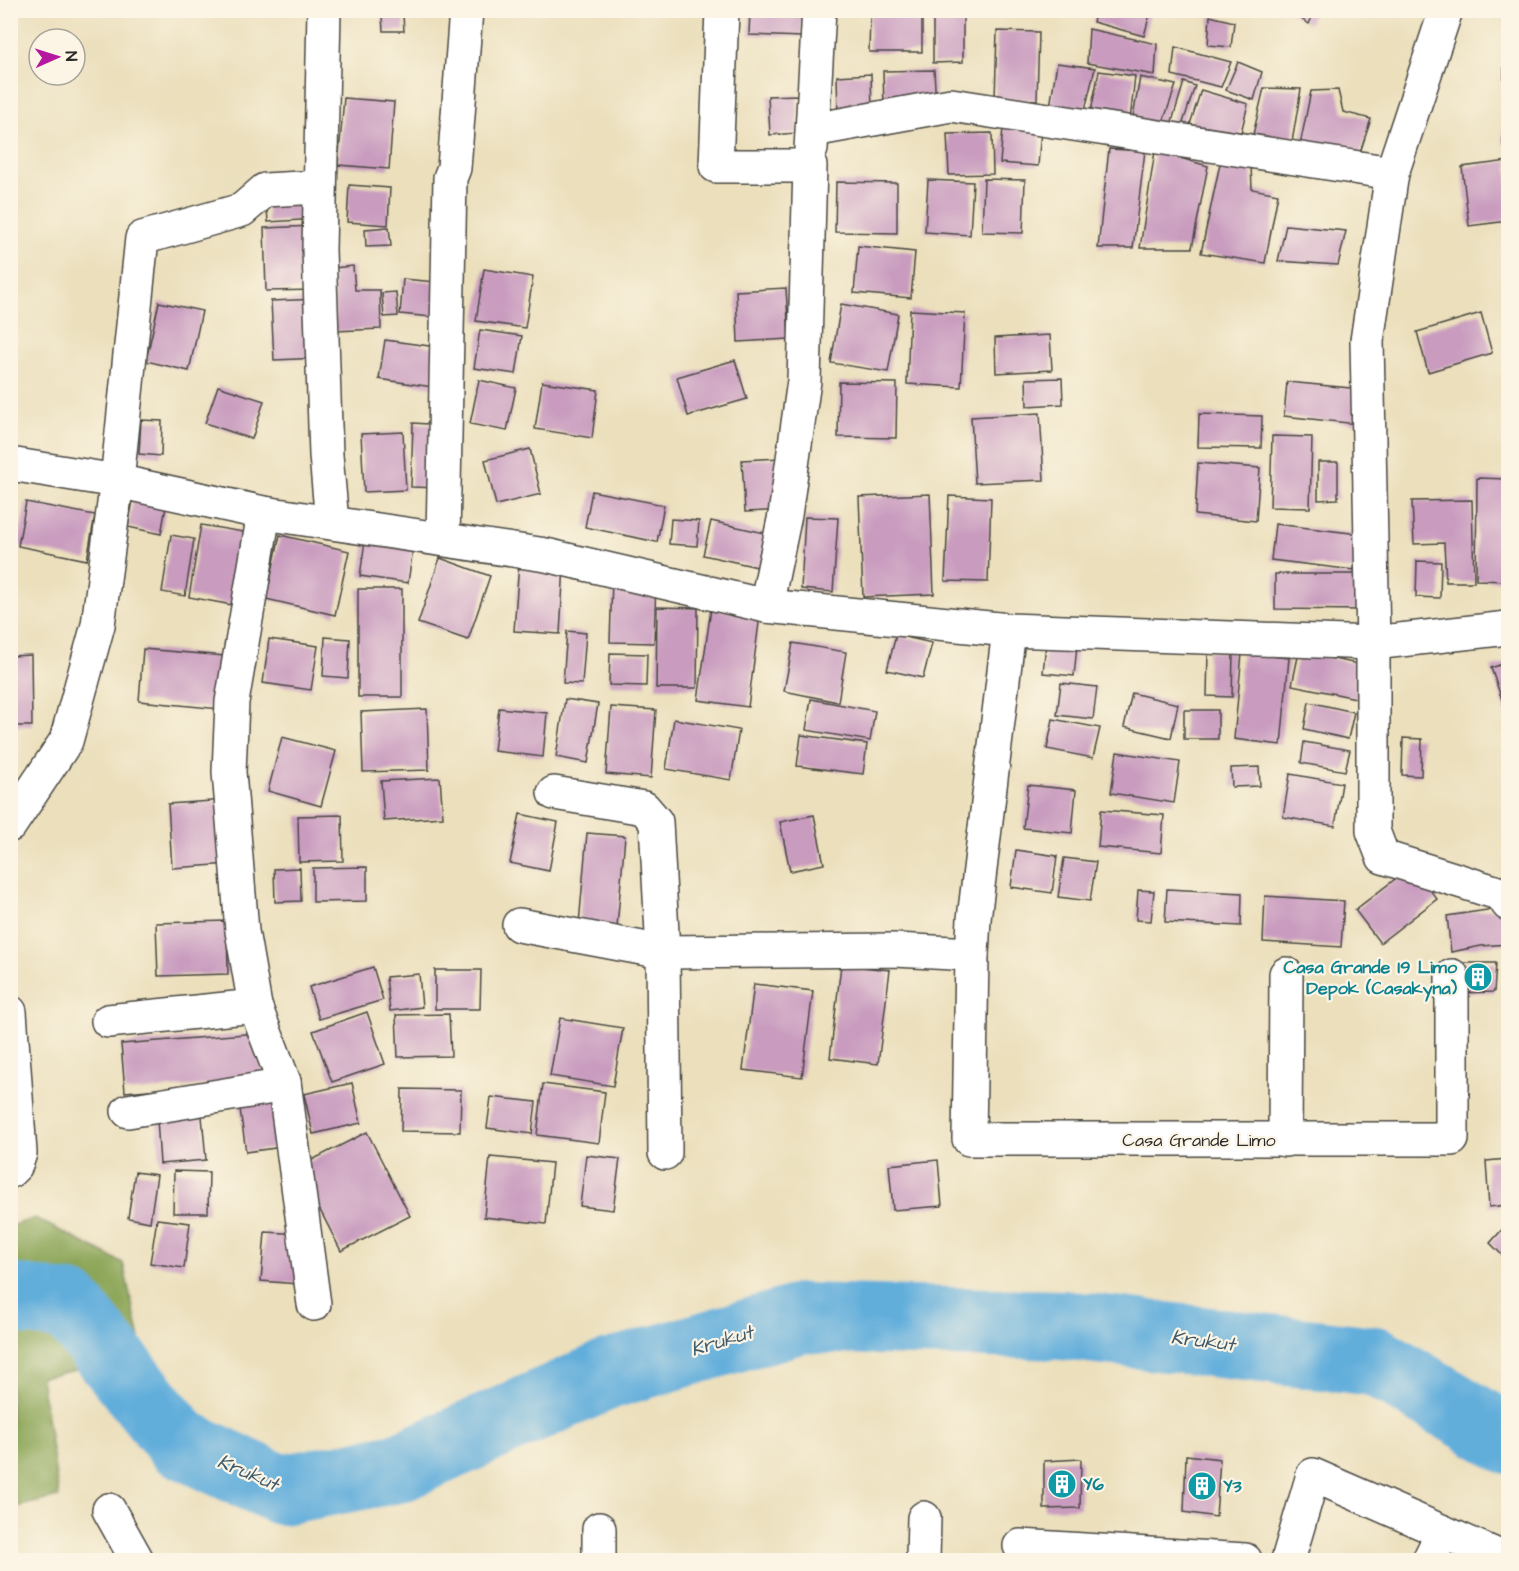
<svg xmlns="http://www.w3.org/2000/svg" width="1519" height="1571" font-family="'Architects Daughter',sans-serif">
<rect width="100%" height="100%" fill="#fcf5e5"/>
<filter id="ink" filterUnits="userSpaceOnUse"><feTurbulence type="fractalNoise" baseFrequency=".0167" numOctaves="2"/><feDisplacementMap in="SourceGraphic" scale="12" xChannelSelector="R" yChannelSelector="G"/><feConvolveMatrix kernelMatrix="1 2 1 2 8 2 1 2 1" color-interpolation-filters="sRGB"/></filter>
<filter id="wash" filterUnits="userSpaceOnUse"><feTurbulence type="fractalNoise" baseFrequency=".008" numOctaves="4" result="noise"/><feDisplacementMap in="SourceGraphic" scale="24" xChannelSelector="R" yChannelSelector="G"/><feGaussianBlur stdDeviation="1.35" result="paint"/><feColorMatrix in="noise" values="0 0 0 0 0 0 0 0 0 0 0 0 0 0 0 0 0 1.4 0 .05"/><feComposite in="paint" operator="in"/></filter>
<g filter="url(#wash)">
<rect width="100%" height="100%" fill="#ebdfbc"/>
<path fill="#8ba557" stroke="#5b6841" stroke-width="1.5" d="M35,1218L123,1263L144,1357L41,1377L59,1497L11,1508V1226Z"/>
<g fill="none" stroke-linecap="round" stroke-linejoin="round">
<path stroke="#62aedb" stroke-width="70" d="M10,1298L70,1307L179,1442L281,1490L398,1468L607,1375L802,1318L1062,1325L1375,1361L1508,1439"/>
</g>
<g id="blocks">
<g fill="#c99cbf">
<path d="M750,10H802V37L749,35Z"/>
<path d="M933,10H963V62L933,63Z"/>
<path d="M1096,10H1151L1144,36L1093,22Z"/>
<path d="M1288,10H1315L1309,24Z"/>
<path d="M382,15H403L404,31H383Z"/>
<path d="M870,15H922V52H869Z"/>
<path d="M1210,16L1234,22L1231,47L1208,45Z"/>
<path d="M1089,29L1157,44L1155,75L1087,63Z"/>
<path d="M997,31L1039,32L1037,100L995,99Z"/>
<path d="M1175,47L1231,62L1221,87L1172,75Z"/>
<path d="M1238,62L1262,72L1254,100L1226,90Z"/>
<path d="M1057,63L1095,68L1085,110L1049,113Z"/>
<path d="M1504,64H1508V144H1503Z"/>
<path d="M934,70L936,106L884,108L883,71Z"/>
<path d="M1099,71L1135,76L1129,129L1088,126Z"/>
<path d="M871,74L872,112L838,113L837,76Z"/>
<path d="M1140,77L1176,85L1161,128L1132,123Z"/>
<path d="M1184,82L1195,86L1179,135L1169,131Z"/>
<path d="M1264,88L1301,89L1291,148L1251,143Z"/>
<path d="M1201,90L1248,104L1238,145L1185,140Z"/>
<path d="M1338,90L1343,112L1371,119L1357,162L1298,155L1311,91Z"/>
<path d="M797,95L798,133L770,135L768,96Z"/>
<path d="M344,98L394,102L389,169L338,165Z"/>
<path d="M1003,127L1041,130L1038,166L1000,163Z"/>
<path d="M992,133L993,174L949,175L947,134Z"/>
<path d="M1109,149L1145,151L1133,248H1098Z"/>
<path d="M1155,151L1208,166L1192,248H1140Z"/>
<path d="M1221,159L1251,165L1252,189L1278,194L1265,263L1201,253Z"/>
<path d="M1508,161V221L1469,226L1462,167Z"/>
<path d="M984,179L1025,180L1023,233L982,232Z"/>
<path d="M928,180L973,182L970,235L925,232Z"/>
<path d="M836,182L897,183V233L835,232Z"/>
<path d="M349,185L390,188L388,225L347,222Z"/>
<path d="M315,190L317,219L268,222L266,194Z"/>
<path d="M1286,225L1346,231L1338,265L1278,261Z"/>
<path d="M314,226L316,290L266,291L264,228Z"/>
<path d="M389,227L391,246L366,247L365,229Z"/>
<path d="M858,246L915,252L911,298L854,293Z"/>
<path d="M353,266L355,290H380L381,329L335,331L333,268Z"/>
<path d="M484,269L533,277L525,328L476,321Z"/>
<path d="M403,279L447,283L443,318L400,314Z"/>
<path d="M786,288L789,339L738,342L736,291Z"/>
<path d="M396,292L398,316L384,317L382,293Z"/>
<path d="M318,299L321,358L274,360L271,301Z"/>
<path d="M159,302L202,311L189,371L146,361Z"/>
<path d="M841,304L898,314L888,372L831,363Z"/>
<path d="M910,310L965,313L961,387L907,384Z"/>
<path d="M1481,313L1492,353L1428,372L1417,332Z"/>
<path d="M480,330L522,336L516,374L474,368Z"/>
<path d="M1050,335L1052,370L996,373L995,338Z"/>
<path d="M385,340L444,348L439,388L379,379Z"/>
<path d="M735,360L747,399L688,416L677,377Z"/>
<path d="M1062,378L1063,404L1027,406L1026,379Z"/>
<path d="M479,380L516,388L507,431L470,424Z"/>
<path d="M542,382L598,390L592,438L535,429Z"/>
<path d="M839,382L897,383L896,438L838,437Z"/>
<path d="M1287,382L1361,389L1357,424L1284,416Z"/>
<path d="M218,386L264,401L252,439L205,423Z"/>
<path d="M1040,413L1044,480L975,483L971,417Z"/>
<path d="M1199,414L1262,416L1261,448L1198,447Z"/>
<path d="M141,420L162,421L161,456L139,454Z"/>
<path d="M413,423L443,425L440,488L411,487Z"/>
<path d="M403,432L406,490L364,492L361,434Z"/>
<path d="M1272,436L1312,437L1310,508L1270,507Z"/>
<path d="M530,449L541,494L496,505L485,460Z"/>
<path d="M782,458L785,510L745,512L742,460Z"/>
<path d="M1318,462H1338V499L1318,500Z"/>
<path d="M1198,463L1260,468L1256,521L1195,515Z"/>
<path d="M1477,478L1508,479V581L1476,580Z"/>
<path d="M135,490L168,496L161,534L128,527Z"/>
<path d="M592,491L664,505L657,542L585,527Z"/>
<path d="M930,494L934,594L863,597L859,497Z"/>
<path d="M949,496L991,498L988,582L945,581Z"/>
<path d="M1472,500L1474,582H1446L1444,543L1414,544L1412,501Z"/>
<path d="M26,502L95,515L87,560L18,546Z"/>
<path d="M805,517L838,518L833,592L801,589Z"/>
<path d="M671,519L699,521L697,546L669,544Z"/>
<path d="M711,521L769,534L762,568L703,555Z"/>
<path d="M1275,524L1359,534L1354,570L1271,560Z"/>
<path d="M201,525L256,534L243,607L189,597Z"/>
<path d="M366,534L414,541L408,583L360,576Z"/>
<path d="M171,535L194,539L185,596L162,592Z"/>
<path d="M280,535L349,551L335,615L266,599Z"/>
<path d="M440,558L490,576L468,640L418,623Z"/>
<path d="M1417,561L1441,562L1440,598L1416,597Z"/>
<path d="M519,562L564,565L560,634L514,631Z"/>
<path d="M1275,574H1363V610L1275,609Z"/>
<path d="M612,580L656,581L654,643L610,642Z"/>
<rect x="358" y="589" width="44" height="108"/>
<path d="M657,607L698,608L697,688H656Z"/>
<path d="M711,609L760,615L748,707L698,700Z"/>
<path d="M567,631L586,633L582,684L563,683Z"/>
<path d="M1047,633L1078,636L1074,676L1043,673Z"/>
<path d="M896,635L932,643L923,678L887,670Z"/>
<path d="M325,637L350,639L348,678L323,676Z"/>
<path d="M269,639L318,646L311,690L263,683Z"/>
<path d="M793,643L846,652L838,702L784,691Z"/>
<path d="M143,649L225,656L220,709L139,701Z"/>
<path d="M1208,651L1233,652L1232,697L1207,696Z"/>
<path d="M1299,652L1368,666L1361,699L1292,685Z"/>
<path d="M610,653L647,654L646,686L609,685Z"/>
<path d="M1242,653L1289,658L1281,745L1234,739Z"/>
<path d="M31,655L32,726H10V656Z"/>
<path d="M1508,662V717L1491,668Z"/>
<path d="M1061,683L1097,687L1093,719L1057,715Z"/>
<path d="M1132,693L1178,704L1171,738L1124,727Z"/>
<path d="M565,699L598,704L588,763L556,757Z"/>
<path d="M811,699L875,711L870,741L806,730Z"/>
<path d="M1309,702L1354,712L1348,739L1304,729Z"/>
<path d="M611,707L656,710L651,778L606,774Z"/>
<path d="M499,708L547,713L543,757L494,751Z"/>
<path d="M427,709L429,770L363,772L361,712Z"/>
<rect x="1184" y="710" width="34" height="29"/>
<path d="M674,719L739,730L731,780L666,769Z"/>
<path d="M1053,719L1100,728L1093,758L1047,749Z"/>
<path d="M801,735L867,744L863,774L797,766Z"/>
<path d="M282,737L336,751L321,806L268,791Z"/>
<path d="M1403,738L1422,739L1421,776L1402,775Z"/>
<path d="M1304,742L1350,750L1345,771L1301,763Z"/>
<path d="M1117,752L1180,762L1174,803L1111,793Z"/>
<path d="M1259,767L1260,786L1232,787L1231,768Z"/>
<path d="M1290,774L1342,783L1335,826L1283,817Z"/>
<path d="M440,778L443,817L384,821L381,781Z"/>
<path d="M1028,785L1076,790L1072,833L1023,828Z"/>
<path d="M226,800L230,864L172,868L168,804Z"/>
<path d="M1101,810L1164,815L1161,853L1098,847Z"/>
<path d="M520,814L558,822L549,871L510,863Z"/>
<path d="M342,815L343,861L299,862L298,816Z"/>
<path d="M814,815L824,864L790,871L780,822Z"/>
<path d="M587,833L625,836L617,927L579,924Z"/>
<path d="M1016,850L1057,856L1052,893L1011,887Z"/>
<path d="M1064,858L1096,862L1090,901L1058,897Z"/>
<path d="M1412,866L1437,899L1380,943L1355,910Z"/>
<path d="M367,867V901L313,902V868Z"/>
<path d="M300,868L301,901L275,902L274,869Z"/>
<path d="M1167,889L1242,893L1241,926L1165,922Z"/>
<path d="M1138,890L1154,891L1151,921L1136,920Z"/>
<path d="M1265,896L1344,901L1341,947L1263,942Z"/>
<path d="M1507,907L1508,944L1481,946L1451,952L1447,916Z"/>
<path d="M227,921L228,974L158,976L156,923Z"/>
<path d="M1462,963H1496L1494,992L1461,993Z"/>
<path d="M841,965L890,970L878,1064L830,1058Z"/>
<path d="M373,967L383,1000L319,1019L309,987Z"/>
<path d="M435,970H481L480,1009H435Z"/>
<path d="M419,974L422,1007L390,1011L386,977Z"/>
<path d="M754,984L813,991L802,1077L743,1070Z"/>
<path d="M367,1012L385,1064L332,1082L313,1031Z"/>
<path d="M449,1014L451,1056L398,1057L396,1015Z"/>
<path d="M560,1018L623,1028L613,1086L550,1076Z"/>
<path d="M258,1033L262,1080L125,1092L121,1044Z"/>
<path d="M352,1083L361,1123L313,1134L304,1094Z"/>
<path d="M543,1084L605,1092L599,1143L537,1135Z"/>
<path d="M402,1089L461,1090L460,1132L401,1131Z"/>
<path d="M275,1097L283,1147L246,1152L239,1102Z"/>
<path d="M491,1097L536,1102L532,1134L487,1128Z"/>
<path d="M202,1116L206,1160L160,1164L157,1119Z"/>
<path d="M367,1132L410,1216L341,1251L298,1167Z"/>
<path d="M586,1155L620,1159L613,1210L580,1206Z"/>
<path d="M490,1157L552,1163L546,1224L484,1217Z"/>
<path d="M1508,1159V1205L1489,1207L1486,1161Z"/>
<path d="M938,1160L942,1206L893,1210L889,1165Z"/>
<path d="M174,1171L209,1172L208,1213H173Z"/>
<path d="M135,1172L157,1175L150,1222L128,1218Z"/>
<path d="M157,1219L190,1223L184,1268L150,1263Z"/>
<path d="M1508,1223V1261L1490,1243Z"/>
<path d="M265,1232L302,1234L298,1284L261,1281Z"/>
<path d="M1186,1455L1220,1459L1216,1517L1184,1512Z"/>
<path d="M1081,1459L1080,1508L1044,1509V1461Z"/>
</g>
</g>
</g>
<g filter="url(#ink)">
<use href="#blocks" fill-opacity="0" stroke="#484641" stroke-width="1.5"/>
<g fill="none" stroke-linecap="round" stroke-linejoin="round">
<g stroke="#484641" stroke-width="36">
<g id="minor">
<path d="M324,10L319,250L326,455L332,523"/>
<path d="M722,10L716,166H810L804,381L785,515L766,606"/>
<path d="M1446,10L1392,173L1367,341L1373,643V831L1383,857L1501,894L1508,904"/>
<path d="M813,130L951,105L1392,173"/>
<path d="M811,149L819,10"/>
<path d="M10,464L117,481L264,513L546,555L766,606L1009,630L1373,643L1508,628"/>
<path d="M443,539L450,178L454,168L466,10"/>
<path d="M554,793L644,808L656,822L663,952L665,1153"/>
<path d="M10,825L66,741L98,625L117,481L142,238L242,210L265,190L319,187"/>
<path d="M519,925L663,952L895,950L972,954L974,919L1009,630"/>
<path d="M972,954L969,1139H1452V976"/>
<path d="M10,1012L20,1153L16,1165L10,1171"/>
<path d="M108,1021L255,1006"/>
<path d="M284,1082L314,1304"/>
<path d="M128,1111L267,1088L284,1082L255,1006L242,931L229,772L232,702L264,513"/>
<path d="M1285,1140L1286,974"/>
<path d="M109,1510L137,1560"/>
<path d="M599,1529V1560"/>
<path d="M1020,1546L1245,1560"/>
<path d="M923,1560L924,1518"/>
<path d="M1288,1560L1313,1475L1507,1560"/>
<path d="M1429,1560L1443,1532"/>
</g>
</g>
<use href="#minor" stroke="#fff" stroke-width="33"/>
</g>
</g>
<defs>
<g id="building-disc" transform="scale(1.5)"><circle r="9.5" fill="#0f9aa8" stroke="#fcf5e5"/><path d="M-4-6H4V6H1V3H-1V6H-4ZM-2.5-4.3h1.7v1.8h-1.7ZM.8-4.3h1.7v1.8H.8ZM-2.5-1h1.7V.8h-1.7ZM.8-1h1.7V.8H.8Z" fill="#fff"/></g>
</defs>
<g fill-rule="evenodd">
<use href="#building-disc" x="1478" y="977"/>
<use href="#building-disc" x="1062" y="1484"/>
<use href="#building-disc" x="1202" y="1486"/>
</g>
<g text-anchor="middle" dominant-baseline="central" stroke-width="4.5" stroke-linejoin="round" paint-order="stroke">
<g font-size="18" font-weight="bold" fill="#0d838f" stroke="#fcf5e5" text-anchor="start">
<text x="1457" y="967" text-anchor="end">Casa Grande I9 Limo<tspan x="1457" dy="21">Depok (Casakyna)</tspan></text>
<text x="1083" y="1484">Y6</text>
<text x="1223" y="1486">Y3</text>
</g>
<g font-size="18" fill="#2b2b2b" stroke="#fcf5e5">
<text x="1199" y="1140">Casa Grande Limo</text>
</g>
<g font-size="20" font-style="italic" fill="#3e5969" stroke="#fcf5e5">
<text transform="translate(722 1341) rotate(-17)">Krukut</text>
<text transform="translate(1203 1341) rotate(7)">Krukut</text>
<text transform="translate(248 1473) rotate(23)">Krukut</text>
</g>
</g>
<rect width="1519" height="1571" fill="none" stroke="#fcf5e5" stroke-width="36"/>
<g transform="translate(57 57) rotate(87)"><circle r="28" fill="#fcf5e5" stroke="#a8a49b" stroke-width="1.5"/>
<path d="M0-4.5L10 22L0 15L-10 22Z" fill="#b5179e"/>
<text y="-9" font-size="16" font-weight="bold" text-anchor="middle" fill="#2b2b2b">N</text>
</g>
</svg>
